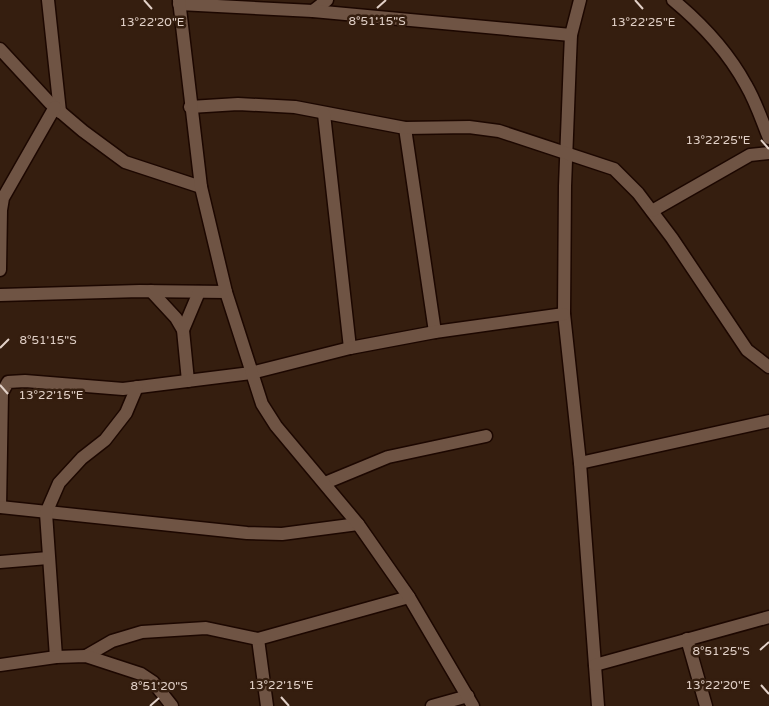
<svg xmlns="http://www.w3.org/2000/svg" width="769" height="706" font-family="'Varela Round',sans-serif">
<rect width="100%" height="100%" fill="#351e0f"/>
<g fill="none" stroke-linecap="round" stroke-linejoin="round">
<g stroke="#1c0700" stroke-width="15">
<g id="street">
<path d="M48,0L60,112"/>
<path d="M580,0L571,35L570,58L565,186L564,314L580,463L598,706"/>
<path d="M673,0C702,24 728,52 746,85C756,102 762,121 769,138"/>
<path d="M179,4L313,11L327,0"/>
<path d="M313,11L571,35"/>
<path d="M0,49L50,103L83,131L125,162L201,187"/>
<path d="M190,107L238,104L295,107L405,128L435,332"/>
<path d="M324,114L350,348"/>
<path d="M405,128L469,127L499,131L614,169L638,193L672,238L747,350L769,367"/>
<path d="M652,211L750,155L769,153"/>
<path d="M0,270L1,210L3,198L55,107"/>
<path d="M151,291L176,318L183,330L188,381"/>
<path d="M0,295L140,291L226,292"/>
<path d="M183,330L199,292"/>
<path d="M580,463L769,421"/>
<path d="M325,483L388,457L486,436"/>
<path d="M0,507L2,393L8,382L25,381L123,389L251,373L350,348L435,332L564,314"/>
<path d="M0,507L247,533L282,534L358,524"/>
<path d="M0,562L48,558"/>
<path d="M258,639L267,706"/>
<path d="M687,639L706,706"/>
<path d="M86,656L112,641L142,632L206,628L258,639L409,597"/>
<path d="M56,657L46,513L59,483L82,458L105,440L126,413L137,387"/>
<path d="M0,665L56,657L86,656L141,674L153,682L172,706"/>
<path d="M595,665L769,617"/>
<path d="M432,706L468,696"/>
</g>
</g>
<g stroke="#1c0700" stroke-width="15">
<path id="secondary" d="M179,0L201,187L226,292L262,404L276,426L358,524L409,597L473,706"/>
</g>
<use href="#street" stroke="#6f5444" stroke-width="12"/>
<use href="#secondary" stroke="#6f5444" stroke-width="12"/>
</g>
<path fill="none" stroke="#e2d1c8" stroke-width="2" d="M144,0L152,9M635,0L643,9M377,8L386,0M761,140L769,149M0,348L9,339M0,385L8,394M760,650L769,642M761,685L769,694M281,697L289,706M150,706L159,698"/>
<g font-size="12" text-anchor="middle" fill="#e2d1c8" stroke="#351e0f" stroke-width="5" stroke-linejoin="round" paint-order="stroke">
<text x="377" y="25">8°51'15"S</text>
<text x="152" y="26">13°22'20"E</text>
<text x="643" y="26">13°22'25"E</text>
<text x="718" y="144">13°22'25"E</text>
<text x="48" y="344">8°51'15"S</text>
<text x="51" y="399">13°22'15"E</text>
<text x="721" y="655">8°51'25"S</text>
<text x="281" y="689">13°22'15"E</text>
<text x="718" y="689">13°22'20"E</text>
<text x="159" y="690">8°51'20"S</text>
</g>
</svg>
